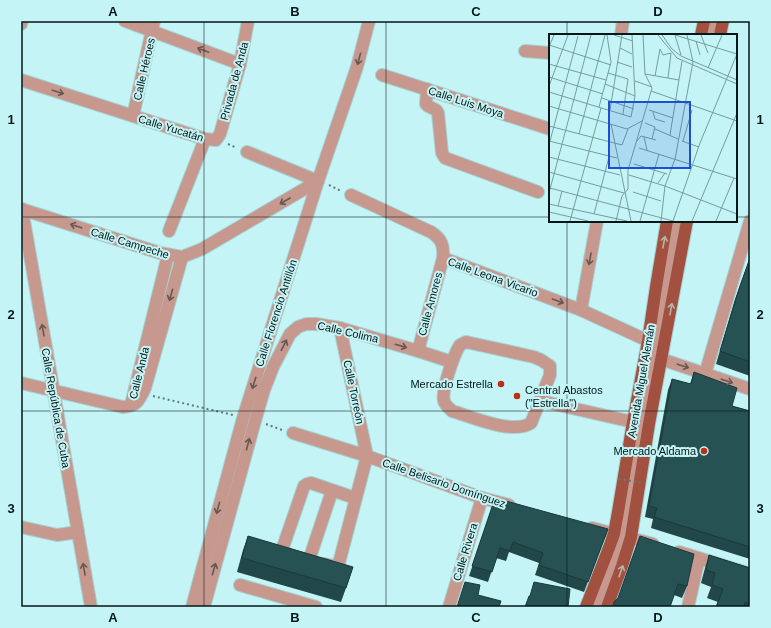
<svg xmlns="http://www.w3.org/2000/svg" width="771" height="628" font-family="Helvetica,sans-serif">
<rect width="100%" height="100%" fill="#c4f4f6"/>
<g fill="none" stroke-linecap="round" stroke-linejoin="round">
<g stroke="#a5d1d2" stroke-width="14">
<g id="minor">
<path d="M125,21L240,64"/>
<path d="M21,24L22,21"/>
<path d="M621,35L623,21"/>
<path d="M712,35L715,21"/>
<path d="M525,51L550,53"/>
<path d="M382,75L550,129"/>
<path d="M21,80L205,139L216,140L220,134L240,64L248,21"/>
<path d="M427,89L426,104L428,106L436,110L438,113L442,153L445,158L538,192"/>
<path d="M133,116L154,21"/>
<path d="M247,152L318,181"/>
<path d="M351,195L431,232C442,239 444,246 443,258L418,351"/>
<path d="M21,209L160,253L182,257L202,249L318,181"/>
<path d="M22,209L91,607"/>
<path d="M169,231L205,139"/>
<path d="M443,258L581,310L657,345"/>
<path d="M581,310L597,221"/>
<path d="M466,342L534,357L541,360L550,366V375L531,423C513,435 472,417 452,411C449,408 445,405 444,401C441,391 454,354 460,345Z"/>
<path d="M661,359L750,389"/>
<path d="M705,374L750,221"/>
<path d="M21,383L123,407C137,406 139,401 145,388L182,257"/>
<path d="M541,401L633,422"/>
<path d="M131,405L168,255"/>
<path d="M293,433L367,456L482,498L509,505"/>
<path d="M21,527L57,535L78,532"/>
<path d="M592,528L653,544"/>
<path d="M679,552L750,574"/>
<path d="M293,556L286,554L283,547L304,486L307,484L311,483L355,498"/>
<path d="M309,560L332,491"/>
<path d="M325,564L333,566L339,563L367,456L340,328"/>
<path d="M240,585L316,607"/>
<path d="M192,607L243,418L318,181L357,67L369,21"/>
<path d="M204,607L255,421L264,390L273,367L290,334L298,327L306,324H316L340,328L418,351L452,362"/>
<path d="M449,607L482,498"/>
<path d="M594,607L622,536L637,438L677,221"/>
<path d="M688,607L699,558"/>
</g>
</g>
<g stroke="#a5d1d2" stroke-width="14">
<g id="major">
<path d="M701,35L704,21"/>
<path d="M720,35L723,21"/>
<path d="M586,607L607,553L614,534L618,512L633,422L648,341L656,287L667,221"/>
<path d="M607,607L622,566L631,537L649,424L687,221"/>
</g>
</g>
<g stroke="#5d7d7f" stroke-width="2" stroke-dasharray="2 3" stroke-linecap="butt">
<path d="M228,144L237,148"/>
<path d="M329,185L341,191"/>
<path d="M153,396L233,415"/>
<path d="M266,424L282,430"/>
</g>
<use href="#minor" stroke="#c7988e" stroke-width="12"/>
<use href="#major" stroke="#a25140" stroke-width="12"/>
<path stroke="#5d7d7f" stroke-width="2" stroke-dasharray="2 3" stroke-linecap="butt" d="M619,479L643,483"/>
</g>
<g fill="#214748">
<path d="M750,258V376L716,364L735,299Z"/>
<path d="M694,372L732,406L750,411V559L651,528L653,519L645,517L668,390L672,379L690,384Z"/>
<path d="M492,508L608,529L584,592L535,575L539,563L509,552L506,561L496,558L488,582L469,576Z"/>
<path d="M248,536L346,588L341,602L237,572L243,550Z"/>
<path d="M640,536L687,586L682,598L674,595L618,599Z"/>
<path d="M709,555L750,568V607H716L718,602L707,598L711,587L701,583L705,568Z"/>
</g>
<g fill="#265254" stroke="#1b393b">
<path d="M750,258V362L720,351L740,286Z"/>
<path d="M694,372L737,388L732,406L750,411V547L654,517L657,508L649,506L672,379L691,384Z"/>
<path d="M495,498L608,529L588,582L539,565L543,553L513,542L510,551L500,548L492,572L472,566Z"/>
<path d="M248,536L353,567L346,588L242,558Z"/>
<path d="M640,536L694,554L687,586L678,584L670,607H613L614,602L618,598Z"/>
<path d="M709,555L750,568V604L745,602L744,607H716L723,589L712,585L715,573L706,570Z"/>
<path d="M465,582L480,585L478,595L501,601L499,607H457Z"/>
<path d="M534,582L570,589L568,607H525L529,596H530Z"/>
</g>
<defs><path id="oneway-shaft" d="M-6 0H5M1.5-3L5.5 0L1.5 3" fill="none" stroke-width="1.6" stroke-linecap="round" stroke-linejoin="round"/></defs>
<g stroke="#665853">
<use href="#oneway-shaft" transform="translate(203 50) rotate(-159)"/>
<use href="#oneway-shaft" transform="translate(359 59) rotate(105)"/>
<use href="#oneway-shaft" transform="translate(58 92) rotate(18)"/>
<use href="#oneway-shaft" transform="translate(285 201) rotate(150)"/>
<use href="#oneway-shaft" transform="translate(76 226) rotate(-162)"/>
<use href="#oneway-shaft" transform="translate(590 259) rotate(100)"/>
<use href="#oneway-shaft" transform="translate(171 295) rotate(106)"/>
<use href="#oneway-shaft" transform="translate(558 301) rotate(20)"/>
<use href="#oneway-shaft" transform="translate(43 330) rotate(-100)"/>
<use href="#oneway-shaft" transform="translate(284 345) rotate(-63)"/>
<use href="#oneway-shaft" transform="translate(401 346) rotate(16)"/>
<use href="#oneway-shaft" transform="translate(683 366) rotate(18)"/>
<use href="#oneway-shaft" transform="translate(727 381) rotate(18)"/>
<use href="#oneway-shaft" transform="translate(254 383) rotate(108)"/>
<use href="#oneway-shaft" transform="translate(248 444) rotate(-75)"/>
<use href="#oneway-shaft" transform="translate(218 508) rotate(105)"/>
<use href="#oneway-shaft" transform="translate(84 569) rotate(-100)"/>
<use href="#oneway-shaft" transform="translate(214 569) rotate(-74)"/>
</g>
<g stroke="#b6b3ad">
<use href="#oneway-shaft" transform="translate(664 242) rotate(-80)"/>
<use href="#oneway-shaft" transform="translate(671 309) rotate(-80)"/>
<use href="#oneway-shaft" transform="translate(621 571) rotate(-71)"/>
</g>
<path fill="none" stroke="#051718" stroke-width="1" stroke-opacity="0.55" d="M204,21V607M386,21V607M567,21V35M21,217H550M736,217H750M567,221V607M21,411H750"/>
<g fill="#bb2f14" stroke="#c4f4f6" stroke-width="1.5">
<circle cx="501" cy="384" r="4"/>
<circle cx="517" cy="396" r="4"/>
<circle cx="704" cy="451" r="4"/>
</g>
<g text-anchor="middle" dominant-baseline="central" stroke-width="4" stroke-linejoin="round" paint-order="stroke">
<g font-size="11" fill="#051718" stroke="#c4f4f6">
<text transform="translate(144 69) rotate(-77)">Calle Héroes</text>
<text transform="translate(234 81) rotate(-75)">Privada de Anda</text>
<text transform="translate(466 102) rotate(18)">Calle Luis Moya</text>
<text transform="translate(171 128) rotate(17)">Calle Yucatán</text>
<text transform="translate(130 243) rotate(17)">Calle Campeche</text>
<text transform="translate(493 277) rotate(20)">Calle Leona Vicario</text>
<text transform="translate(430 304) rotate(-75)">Calle Amores</text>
<text transform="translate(276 313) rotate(-72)">Calle Florencio Antillón</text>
<text transform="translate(348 332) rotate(13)">Calle Colima</text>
<text transform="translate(139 373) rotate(-76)">Calle Anda</text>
<text transform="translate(641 381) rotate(-80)">Avenida Miguel Alemán</text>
<text transform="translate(354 392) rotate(78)">Calle Torreón</text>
<text transform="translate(56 408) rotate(80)">Calle República de Cuba</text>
<text transform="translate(444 483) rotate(19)">Calle Belisario Domínguez</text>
<text transform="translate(465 552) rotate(-73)">Calle Rivera</text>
</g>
<g font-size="11" fill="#051718" stroke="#c4f4f6" text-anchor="end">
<text x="493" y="384">Mercado Estrella</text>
<text x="525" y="390" text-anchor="start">Central Abastos<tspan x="525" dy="13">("Estrella")</tspan></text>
<text x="696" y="451">Mercado Aldama</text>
</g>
</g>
<g transform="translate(549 34)">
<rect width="188" height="188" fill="#c4f4f6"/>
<path fill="none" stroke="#789c9d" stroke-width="1" d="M65,1L84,7M109,1L128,24L188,50M113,1L123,15L132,22L188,46M126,1L188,20M126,1L132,21M138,1L144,28M152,1L159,19M147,7L151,21M0,11L62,31M0,13L5,1M71,14L83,20M111,15L114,21L122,19M68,28L83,33M0,30L57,46M159,34L173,1M59,39L79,45L74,80M96,40L130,46M106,42L111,15M0,43L54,60M119,44L122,19M86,47L103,53M56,50L86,62M0,52L19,1M102,57L188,87M0,58L82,83L86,62L83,1M53,64L85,75M0,72L78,95L93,87M50,73L62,28L58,1M61,76L73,1M100,76L124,84M104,78L106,85L116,88M96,89L106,93L103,105M62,90L82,187M0,92L73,111M106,95L129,105M30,100L56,1M121,101L133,27M95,103L98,116M0,107L68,124M1,107L29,2M88,107L92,102L107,106M133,107L150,113M134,107L143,76M73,111L79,95M90,114L188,145M0,123L71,141M85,130L118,140M0,138L75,159M80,141L116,152L188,180M109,149L116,139M1,154L124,187M84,158L112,167M0,159L42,1M0,170L78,187M9,172L13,157M0,178L39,187M45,180L60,123M21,187L52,74M67,187L73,162L79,155V136L103,54L96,40L94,1M91,187L110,120M112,187L116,152L126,125L144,28M124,187L151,109L188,20M143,187L188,79M167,187L185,144"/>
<path fill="#1d4ed8" fill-opacity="0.15" stroke="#1d4ed8" stroke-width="2" d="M60,68H141V134H60Z"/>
<rect width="188" height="188" fill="none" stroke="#051718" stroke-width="2"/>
</g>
<rect width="771" height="628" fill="none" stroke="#c4f4f6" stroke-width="44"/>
<rect x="22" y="22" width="727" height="584" fill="none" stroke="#051718" stroke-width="1.5"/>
<g font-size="13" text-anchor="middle" font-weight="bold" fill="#051718">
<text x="113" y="16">A</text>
<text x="295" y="16">B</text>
<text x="476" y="16">C</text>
<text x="658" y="16">D</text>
<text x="11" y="124">1</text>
<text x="760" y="124">1</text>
<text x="11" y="319">2</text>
<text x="760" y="319">2</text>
<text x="11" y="513">3</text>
<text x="760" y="513">3</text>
<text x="113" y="622">A</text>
<text x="295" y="622">B</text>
<text x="476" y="622">C</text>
<text x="658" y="622">D</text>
</g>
</svg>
